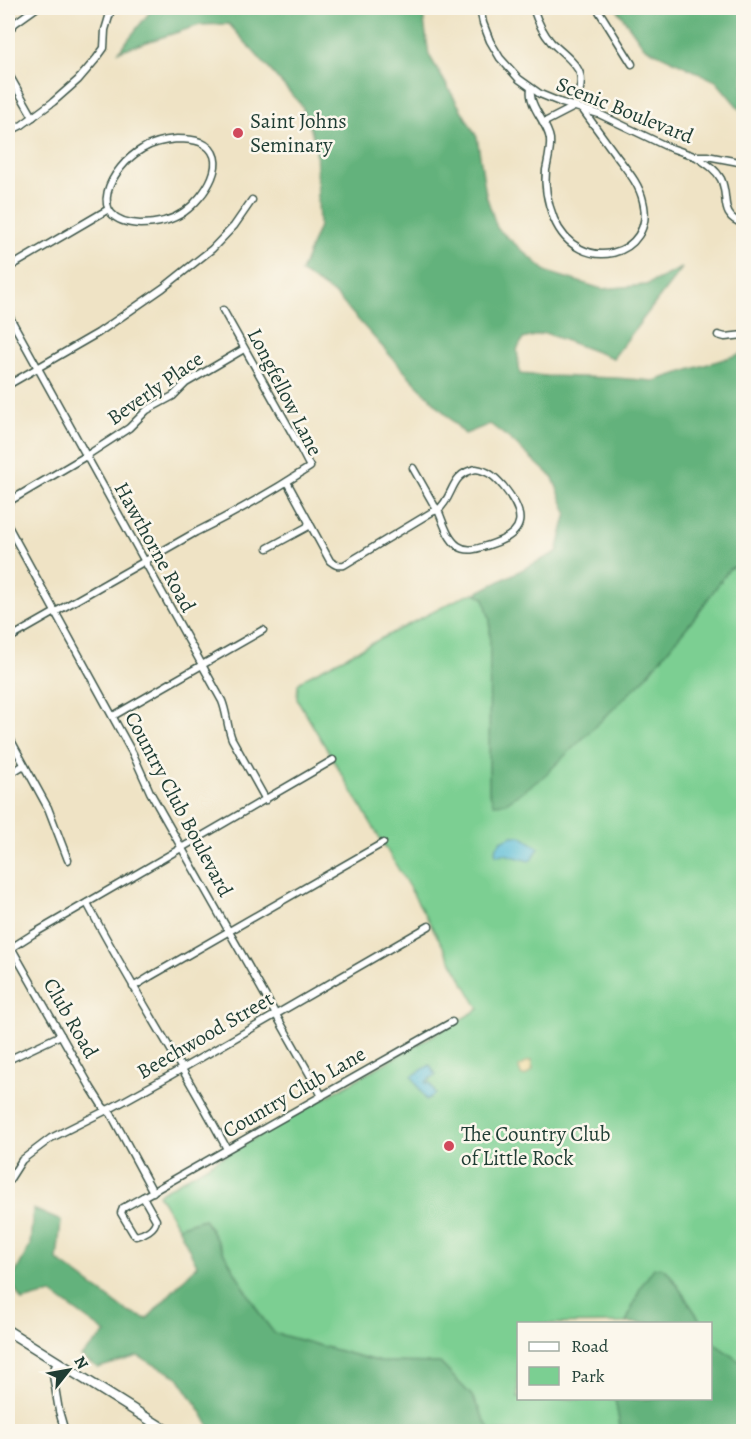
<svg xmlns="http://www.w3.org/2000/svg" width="751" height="1439" font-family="Alegreya,serif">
<rect width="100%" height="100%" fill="#fbf7ec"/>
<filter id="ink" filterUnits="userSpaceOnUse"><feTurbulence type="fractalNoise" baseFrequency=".0167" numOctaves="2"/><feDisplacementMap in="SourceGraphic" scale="12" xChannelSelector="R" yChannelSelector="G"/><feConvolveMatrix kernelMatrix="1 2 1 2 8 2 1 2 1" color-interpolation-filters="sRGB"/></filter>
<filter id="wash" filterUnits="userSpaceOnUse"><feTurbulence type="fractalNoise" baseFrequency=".008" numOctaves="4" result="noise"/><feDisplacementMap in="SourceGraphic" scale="24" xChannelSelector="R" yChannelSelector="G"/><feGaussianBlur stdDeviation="1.35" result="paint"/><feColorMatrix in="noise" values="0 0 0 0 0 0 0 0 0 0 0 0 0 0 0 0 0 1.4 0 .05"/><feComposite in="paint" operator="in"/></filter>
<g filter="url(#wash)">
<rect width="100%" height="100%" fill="#efe3c5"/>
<path fill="#7bcf92" stroke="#4d8663" stroke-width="1.5" d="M743,563V1364L715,1344L711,1337L710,1324L702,1323L669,1273L641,1286L626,1323L518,1324V1398L615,1399L621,1431H490L472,1396L440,1363L380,1362L274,1333L261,1316L204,1219L178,1227L158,1194L479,1009L409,887L297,699L298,684L306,677L466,595L476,593L484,598L490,620L489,792L643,680L695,617L729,569Z"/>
<g fill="#64b27c" stroke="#427858" stroke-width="1.5">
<path d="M153,8H422L429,55L477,137L486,195L497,228L547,272L602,289L646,285L682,268L613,358L545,333L523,339L517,350L520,374L547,376L616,378L654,381L743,353V563L729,569L695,617L643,680L543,777L506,803L494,804L489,792L490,620L484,598L476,593L557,552L567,513L553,478L511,440L490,424L465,434L406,373L336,295L301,272L319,226L316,144L302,106L229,24L200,25L119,51Z"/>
<path d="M616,8H743V113L716,81L644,47Z"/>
<path d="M33,1209L61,1221L57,1260L128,1312L147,1319L197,1265L178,1227L204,1219L261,1316L274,1333L380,1362L440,1363L472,1396L490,1431H212L202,1413L178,1377L138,1356L98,1368L81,1356L106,1333L51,1293L22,1301L11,1282L30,1245Z"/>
<path d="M661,1267L669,1273L702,1323H626L641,1286L654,1268Z"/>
<path d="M711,1337L715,1344L743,1364V1431H621L615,1399L710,1398Z"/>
</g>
<path fill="#eeda9e" stroke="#868c69" stroke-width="1.5" d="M531,1061L533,1070L525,1076H522L520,1072L519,1067L526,1062Z"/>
<g fill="#59bcd7" stroke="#3c7c86" stroke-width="1.5">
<path d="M512,836H521L539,848L532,859L529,861L505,854L496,855L495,849L501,841Z"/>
<path d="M430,1065L436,1075L425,1082L427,1084L429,1082L436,1094L426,1100L412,1076Z"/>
</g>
</g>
<g filter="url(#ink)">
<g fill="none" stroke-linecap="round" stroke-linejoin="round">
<g stroke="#3e564a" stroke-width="9">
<g id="minor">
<path d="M480,8L483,23L490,41L500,58L519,79L540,94L562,103L599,114L668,147L694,156H707L744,163"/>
<path d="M533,8C537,20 542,32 551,42C559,50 577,63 580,74C583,84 578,97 574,107L543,123"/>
<path d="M597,8L632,64"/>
<path d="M8,32L15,23L36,8"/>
<path d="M8,73L33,117"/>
<path d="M531,88C528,107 547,121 550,139C551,149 548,160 546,170C544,187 548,204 554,219C579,278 657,256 643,201C639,183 626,169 615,154C604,139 594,125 583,110"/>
<path d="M8,132L22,125L53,102L78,80L96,59L104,48L105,30L111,10L108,8"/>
<path d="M177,139C185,139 192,139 200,142C234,157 203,199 184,212C171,221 155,224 140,224C82,221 111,167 142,149C153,142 164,140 177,139Z"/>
<path d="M695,156C704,162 715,168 721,179C730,198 718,216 744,224"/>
<path d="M8,268L107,210"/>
<path d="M8,314L222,701C227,713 227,727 232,739L266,800"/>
<path d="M718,335L725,337L744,335"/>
<path d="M8,385L98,333L163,288L212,249L234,226L252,200"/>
<path d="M476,469C489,471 495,477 503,486C526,514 528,533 489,545C479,548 468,553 458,546C447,538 443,521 438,510C455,496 449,474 476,469Z"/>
<path d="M287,482L330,561C335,565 337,566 344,565L432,512L438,510L434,505L413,468"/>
<path d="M8,502L86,456L129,428L147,410L173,396L186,383L244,349"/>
<path d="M8,526L133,754L150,792L322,1096"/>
<path d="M268,548L307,527L309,522"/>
<path d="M8,639L196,532C235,513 273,491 310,467L296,440L223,310"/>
<path d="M113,716L263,630"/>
<path d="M8,735L48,808L68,860"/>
<path d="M8,775L24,765"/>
<path d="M87,903C131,987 183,1066 227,1149"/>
<path d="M8,942L91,1088L103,1107L111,1114L153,1192"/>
<path d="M8,952L11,948L33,934L333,760"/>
<path d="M133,987L151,976L383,843"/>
<path d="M8,1060L61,1035"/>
<path d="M8,1182L22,1160L51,1138L113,1107L171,1075L429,926"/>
<path d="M143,1197L452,1022"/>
<path d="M143,1197L156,1220C155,1229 144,1234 136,1236L133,1233L121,1213L123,1208Z"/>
<path d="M57,1363L54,1369L53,1375L59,1411L65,1432"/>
<path d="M54,1380L64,1376L69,1370"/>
</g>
</g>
<g stroke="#3e564a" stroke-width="12">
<path id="primary" d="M8,1331L169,1432"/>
</g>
<use href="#minor" stroke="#fff" stroke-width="6"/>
<use href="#primary" stroke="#fff" stroke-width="9"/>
</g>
</g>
<g fill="#d1495b" stroke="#fbf7ec" stroke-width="2">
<circle cx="238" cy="133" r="6"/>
<circle cx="449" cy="1146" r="6"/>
</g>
<g text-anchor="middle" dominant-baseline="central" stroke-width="5" stroke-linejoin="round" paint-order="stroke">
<g font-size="21" fill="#1f3d34" stroke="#fbf7ec">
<text transform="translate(625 110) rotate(22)">Scenic Boulevard</text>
<text transform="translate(155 388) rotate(-35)">Beverly Place</text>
<text transform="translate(285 392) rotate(63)">Longfellow Lane</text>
<text transform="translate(155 547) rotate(61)">Hawthorne Road</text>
<text transform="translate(179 804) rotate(62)">Country Club Boulevard</text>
<text transform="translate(71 1018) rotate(60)">Club Road</text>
<text transform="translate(205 1035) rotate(-30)">Beechwood Street</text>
<text transform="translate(294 1092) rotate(-30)">Country Club Lane</text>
</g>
<g font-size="21" fill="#1f3d34" stroke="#fbf7ec" text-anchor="start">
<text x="250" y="121">Saint Johns<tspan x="250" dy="24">Seminary</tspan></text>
<text x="461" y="1134">The Country Club<tspan x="461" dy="24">of Little Rock</tspan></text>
</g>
</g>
<rect width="751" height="1439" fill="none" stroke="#fbf7ec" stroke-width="30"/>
<rect x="517" y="1322" width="195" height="78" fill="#fbf7ec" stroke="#a3ada2" stroke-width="1.5"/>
<rect x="529" y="1342" width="30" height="9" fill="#ffffff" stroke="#a3ada2" stroke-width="1.5"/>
<text x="571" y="1352" font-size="18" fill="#1f3d34">Road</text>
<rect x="529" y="1367" width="30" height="18" fill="#7bcf92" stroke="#a3ada2" stroke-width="1.5"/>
<text x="571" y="1382" font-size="18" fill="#1f3d34">Park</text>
<g transform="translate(69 1370) rotate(59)" stroke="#fbf7ec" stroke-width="4.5" paint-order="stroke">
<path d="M0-4.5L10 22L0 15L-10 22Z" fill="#1f3d34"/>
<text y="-9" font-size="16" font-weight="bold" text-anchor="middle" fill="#1f3d34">N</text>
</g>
</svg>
